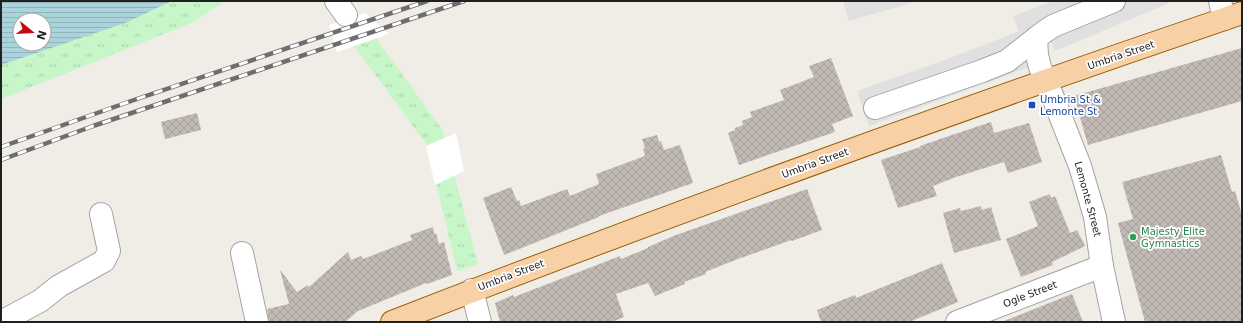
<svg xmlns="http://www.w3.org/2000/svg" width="1243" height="323" font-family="'DejaVu Sans',sans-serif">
<defs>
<pattern id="park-tufts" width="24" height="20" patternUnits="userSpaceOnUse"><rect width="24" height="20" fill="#c7f7c9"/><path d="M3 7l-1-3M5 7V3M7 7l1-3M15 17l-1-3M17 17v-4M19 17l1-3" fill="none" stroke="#abd3ac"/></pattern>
<pattern id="water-rules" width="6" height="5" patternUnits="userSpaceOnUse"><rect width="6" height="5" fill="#aad3dc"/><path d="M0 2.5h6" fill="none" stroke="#92b5bc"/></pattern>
<pattern id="building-cross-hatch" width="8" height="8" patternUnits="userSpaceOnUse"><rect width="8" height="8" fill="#c1b9b4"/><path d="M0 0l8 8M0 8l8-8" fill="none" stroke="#a69f9a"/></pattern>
</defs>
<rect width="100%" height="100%" fill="#f0ede7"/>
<g fill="url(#park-tufts)" fill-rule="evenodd">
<path d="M1,1H224L194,22L1,99ZM20,20H44V44H20Z"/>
<path d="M357,12L442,129L478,264L457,271L427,145L333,18Z"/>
</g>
<g fill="#e0e0e0">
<path d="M843,1H918L849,21Z"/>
<path d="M1053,1H1174L1055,51L1050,39L1027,68L869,126L857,91L953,57L1019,31L1013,16Z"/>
</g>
<path fill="url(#water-rules)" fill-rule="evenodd" d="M1,1H172L125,23L1,65ZM20,20H44V44H20Z"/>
<g fill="#fff">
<path d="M365,13L389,34L337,52L329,25Z"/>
<path d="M456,133L464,171L435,185L426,146Z"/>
</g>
<g fill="url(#building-cross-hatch)">
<path d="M1242,48V101L1088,145L1074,96Z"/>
<path d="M831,58L853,116L832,124L835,132L739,165L728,133L735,130V128L743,125L742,121L752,117L750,112L784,100L780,90L814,77L809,66Z"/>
<path d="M197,113L201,130L165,139L161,122Z"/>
<path d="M991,122L994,133L1029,123L1042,162L1008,173L1004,162L956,177L933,186L937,196L898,208L881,160L920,147V146L943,138Z"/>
<path d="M657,135L659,142L661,141L664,150L680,145L693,183L599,216V217L504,255L483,198L511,187L517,201L519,200L521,206L567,189L570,196L599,184L596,174L645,156L643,149L645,148L642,139Z"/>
<path d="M1221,155L1232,192L1235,191L1242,215V322H1145L1118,223L1133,219L1122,182Z"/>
<path d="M807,189L822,230L792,241L791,240L738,259L705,272L706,274L684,282L685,284L655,296L648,283L616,294L624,317L612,322H500L495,303L513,295L514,297L620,256L621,259L648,248V247L676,235Z"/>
<path d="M1050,194L1051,198L1055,196L1070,233L1077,230L1085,246L1052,262L1053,265L1021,277L1006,239L1038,226L1029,202Z"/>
<path d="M981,206L982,210L991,207L1001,240L954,253L943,213L960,208L961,211Z"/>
<path d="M433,227L434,234L436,233L439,244L444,242L452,275L427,284L426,283L358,311L345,322H269L267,309L289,304L280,270L297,292L308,285L309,287L348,252L351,260L361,256L363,259L412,240L410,235Z"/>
<path d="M942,263L958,302L909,322H821L817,310L855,295L856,298Z"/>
<path d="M1072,294L1083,322H1004V321Z"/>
</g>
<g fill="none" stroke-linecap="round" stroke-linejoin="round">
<g stroke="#a4a4a4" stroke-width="24">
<g id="minor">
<path d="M336,1L346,15"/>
<path d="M1220,1L1224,19"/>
<path d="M1036,38L1037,55L1040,67L1052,95L1080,166L1095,217L1102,266L1114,322"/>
<path d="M875,108L982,71L1007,61L1044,32L1053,26L1114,1"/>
<path d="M242,253L257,322"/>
<path d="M472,290L480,322"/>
<path d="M1,322L40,301L59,286L104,261L109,251L101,214"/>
<path d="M957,322L1102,266"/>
</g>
</g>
<g stroke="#965f07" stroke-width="24">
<path id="major" d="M392,322C673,213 956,110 1242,13"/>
</g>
<use href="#minor" stroke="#fff" stroke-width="22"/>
<use href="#major" stroke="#f8d0a5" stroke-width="22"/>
<g stroke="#6e6e6e" stroke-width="4.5">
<g id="rail">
<path d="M1,147L134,100L427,1"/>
<path d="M1,160L93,126L464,1"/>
</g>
</g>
<use href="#rail" stroke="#fff" stroke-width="3" stroke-dasharray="9" stroke-linecap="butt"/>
</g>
<rect fill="#1a4fb4" stroke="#fff" stroke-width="1.5" x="1028" y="101" width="8" height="8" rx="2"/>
<circle fill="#2e9e5b" stroke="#fff" stroke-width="1.5" cx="1133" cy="237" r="4"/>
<g text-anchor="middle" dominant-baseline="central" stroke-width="3.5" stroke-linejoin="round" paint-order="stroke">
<g font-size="10" fill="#202020" stroke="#fff">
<text transform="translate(1121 55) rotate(-19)">Umbria Street</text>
<text transform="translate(815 163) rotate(-20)">Umbria Street</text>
<text transform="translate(1088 199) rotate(75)">Lemonte Street</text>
<text transform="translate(511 275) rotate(-21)">Umbria Street</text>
<text transform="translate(1030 294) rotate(-21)">Ogle Street</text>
</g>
<g font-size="10" fill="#164399" stroke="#fff" text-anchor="start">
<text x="1040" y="99">Umbria St &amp;<tspan x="1040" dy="12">Lemonte St</tspan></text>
</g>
<g font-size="10" fill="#27864d" stroke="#fff" text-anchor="start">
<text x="1141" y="231">Majesty Elite<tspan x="1141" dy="12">Gymnastics</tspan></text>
</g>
</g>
<rect width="1243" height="323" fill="none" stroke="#202020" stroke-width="4"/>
<g transform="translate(32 32) rotate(108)"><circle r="19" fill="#ffffff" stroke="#a6a6a6"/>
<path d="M0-3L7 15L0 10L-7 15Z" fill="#c80913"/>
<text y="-6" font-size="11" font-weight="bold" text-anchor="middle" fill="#202020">N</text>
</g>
</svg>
